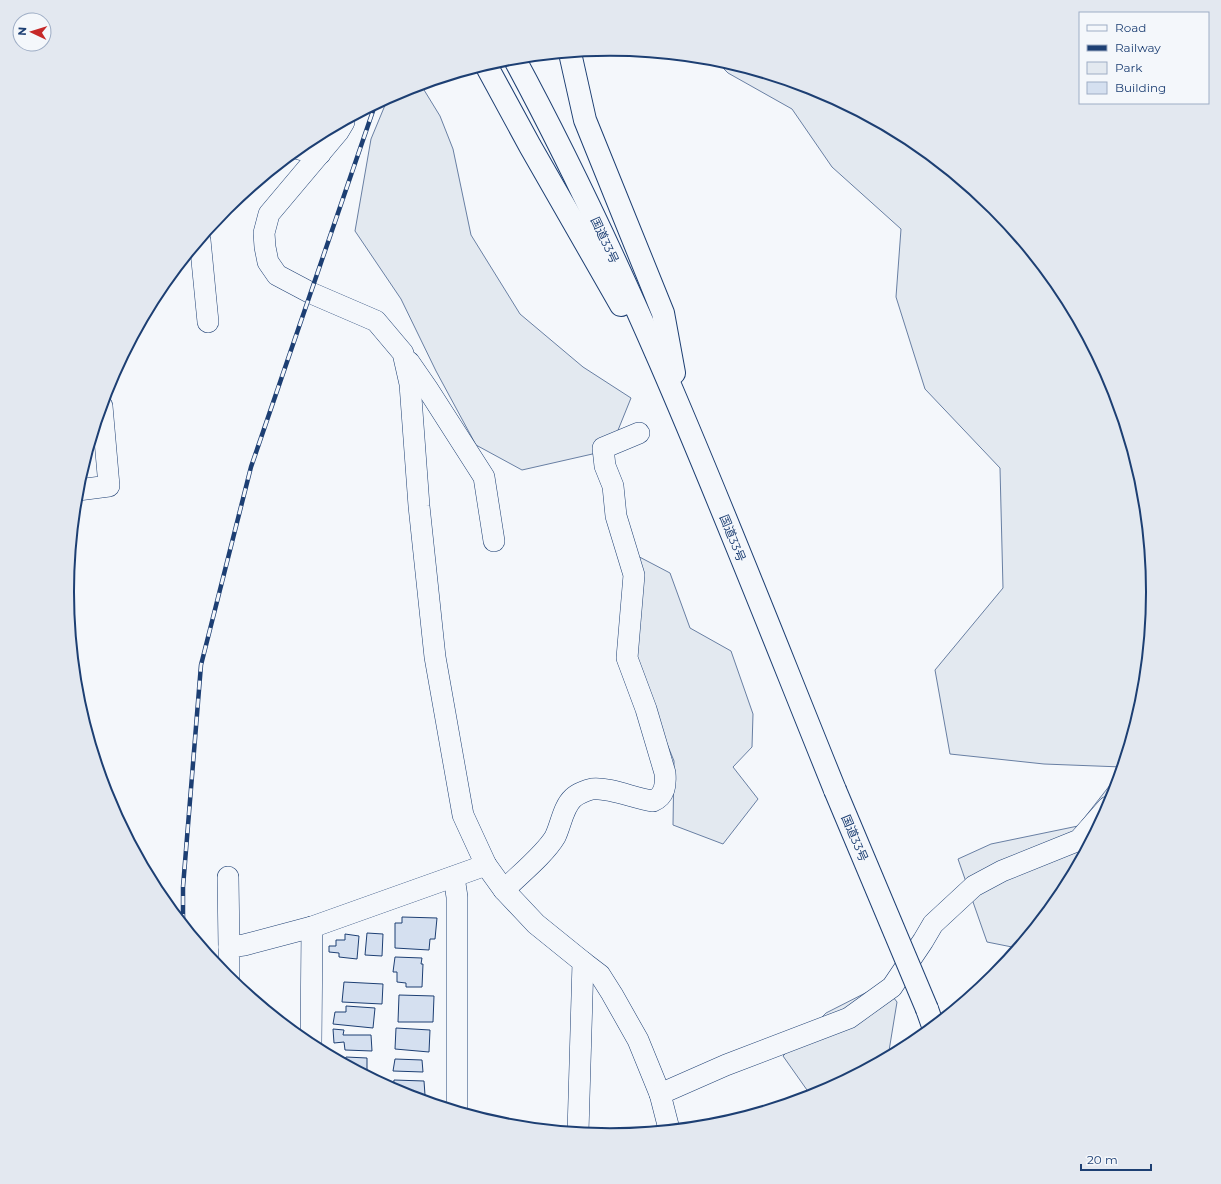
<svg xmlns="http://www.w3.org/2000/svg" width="1221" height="1184" font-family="Montserrat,'Noto Sans JP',sans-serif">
<rect width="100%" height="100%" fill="#f4f7fb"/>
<g fill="#e3e9f0" stroke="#687fa3">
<path d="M714,59L819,90L912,141L995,208L1062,291L1112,384L1143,486L1153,592L1143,698L1122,767L1044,764L950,754L935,670L1003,588L1000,468L925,389L896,297L901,229L832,167L792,109L728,73Z"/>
<path d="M421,85L440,116L453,149L471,235L520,314L583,367L631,398L610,450L522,470L476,445L436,371L401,299L355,231L371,139L388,98L403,90Z"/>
<path d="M630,552L670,573L690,628L731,651L753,714L752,747L733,767L758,799L723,844L673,825L674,761L631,655Z"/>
<path d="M1121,771L1112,800L1062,894L1017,948L987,942L958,859L991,844L1078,826Z"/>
<path d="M883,984L897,1002L888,1057L818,1094L805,1098L807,1090L783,1056L826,1013Z"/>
</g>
<g fill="#d5e0f0" stroke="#1d3f73">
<path d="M402,917L437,918L435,939H430L429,950L395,948V923H402Z"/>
<path d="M367,933L383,934L382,956L365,955Z"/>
<path d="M345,934L359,936L357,959L339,957V953L329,952V946H336V940H345Z"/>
<path d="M395,957L422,958L421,964H423L422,987H406V983L397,982V972H393Z"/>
<path d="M344,982L383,984L382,1004L342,1002Z"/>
<path d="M399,995L434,996L433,1022H398Z"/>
<path d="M346,1006L375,1008L373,1028L333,1024L335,1012H346Z"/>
<path d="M396,1028L430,1030L429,1052L395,1049Z"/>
<path d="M333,1029L344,1030L343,1035H371L372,1051L345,1050L344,1042L334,1043Z"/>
<path d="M346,1057L367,1058V1074L341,1060L344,1061Z"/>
<path d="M395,1059L422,1060L423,1072L393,1071Z"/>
<path d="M394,1080L424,1081L425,1095L402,1094L393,1089Z"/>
</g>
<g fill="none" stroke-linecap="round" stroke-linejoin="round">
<g stroke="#1d3f73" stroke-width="22">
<g id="minor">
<path d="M344,122L338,132L269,214L264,233L265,247L268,262L277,275L311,293L376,321L403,353L410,384L419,506L435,657L463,815L486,865L504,890L536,924L583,962L578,1132"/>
<path d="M299,149L320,154"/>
<path d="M200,240L208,322"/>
<path d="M409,362L427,388L484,477L494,541"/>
<path d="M78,490L109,486L102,406"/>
<path d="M228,877L229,947"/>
<path d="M454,877L457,897V1110"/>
<path d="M504,890C519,875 545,854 555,837C561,825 563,807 573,798C577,794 587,790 592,789C609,787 636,799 653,801C665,796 666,785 665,773L646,709L627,658L634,575L616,516L613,486L605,466L603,448L639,433"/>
<path d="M583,962L600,975L612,994L638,1040L660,1094"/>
<path d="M229,978V947L244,945L312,927L486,865"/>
<path d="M311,1045L312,927"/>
<path d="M669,1129L660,1094L726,1065L849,1018L892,987L923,941L933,924L974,886L1002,871L1079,840L1108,807"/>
</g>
</g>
<g stroke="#1d3f73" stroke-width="24">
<g id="trunk">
<path d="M570,53L585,120L663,313L674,373"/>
<path d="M514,58C641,293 735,543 835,790"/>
<path d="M486,65L530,146L621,305"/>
<path d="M927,1009L933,1026"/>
</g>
</g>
<use href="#minor" stroke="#f4f7fb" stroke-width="21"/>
<use href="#trunk" stroke="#f4f7fb" stroke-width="22"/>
<g stroke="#1d3f73" stroke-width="4.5">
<path id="rail" d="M183,923V887L201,665L251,467L375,105"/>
</g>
<use href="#rail" stroke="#f4f7fb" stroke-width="3" stroke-dasharray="9" stroke-linecap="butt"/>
<g stroke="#1d3f73" stroke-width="24" stroke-linecap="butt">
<path id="trunk-bridge" d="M835,790L927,1009"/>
</g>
<use href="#trunk-bridge" stroke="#f4f7fb" stroke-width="22"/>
</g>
<g text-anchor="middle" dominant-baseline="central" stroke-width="3" stroke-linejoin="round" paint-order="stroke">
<g font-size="12" fill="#1d3f73" stroke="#f4f7fb">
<text transform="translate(605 240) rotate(65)">国道33号</text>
<text transform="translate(733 538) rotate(68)">国道33号</text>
<text transform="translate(855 838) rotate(67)">国道33号</text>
</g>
</g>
<path d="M0 0H1221V1184H0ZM74 592a536 536 0 1 1 1072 0a536 536 0 1 1-1072 0Z" fill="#e3e8f0" fill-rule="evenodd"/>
<path fill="none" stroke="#1d3f73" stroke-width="2" d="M74 592a536 536 0 1 1 1072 0a536 536 0 1 1-1072 0Z"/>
<rect x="1079" y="12" width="130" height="92" fill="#f4f7fb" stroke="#9eadc5"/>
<rect x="1087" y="25" width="20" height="6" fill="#f4f7fb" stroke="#9eadc5"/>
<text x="1115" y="32" font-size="12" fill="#1d3f73">Road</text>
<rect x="1087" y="45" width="20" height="6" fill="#1d3f73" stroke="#9eadc5"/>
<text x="1115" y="52" font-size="12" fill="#1d3f73">Railway</text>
<rect x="1087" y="62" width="20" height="12" fill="#e3e9f0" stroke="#9eadc5"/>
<text x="1115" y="72" font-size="12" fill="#1d3f73">Park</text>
<rect x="1087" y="82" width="20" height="12" fill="#d5e0f0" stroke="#9eadc5"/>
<text x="1115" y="92" font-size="12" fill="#1d3f73">Building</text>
<g transform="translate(32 32) rotate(274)"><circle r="19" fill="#f4f7fb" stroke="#9eadc5"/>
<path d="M0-3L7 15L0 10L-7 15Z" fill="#c62828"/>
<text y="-6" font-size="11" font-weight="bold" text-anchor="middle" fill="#1d3f73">N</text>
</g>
<path d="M1081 1164v6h70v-6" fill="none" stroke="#1d3f73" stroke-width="2"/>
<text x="1087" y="1164" font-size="12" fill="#1d3f73" stroke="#f4f7fb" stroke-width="3" paint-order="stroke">20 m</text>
</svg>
